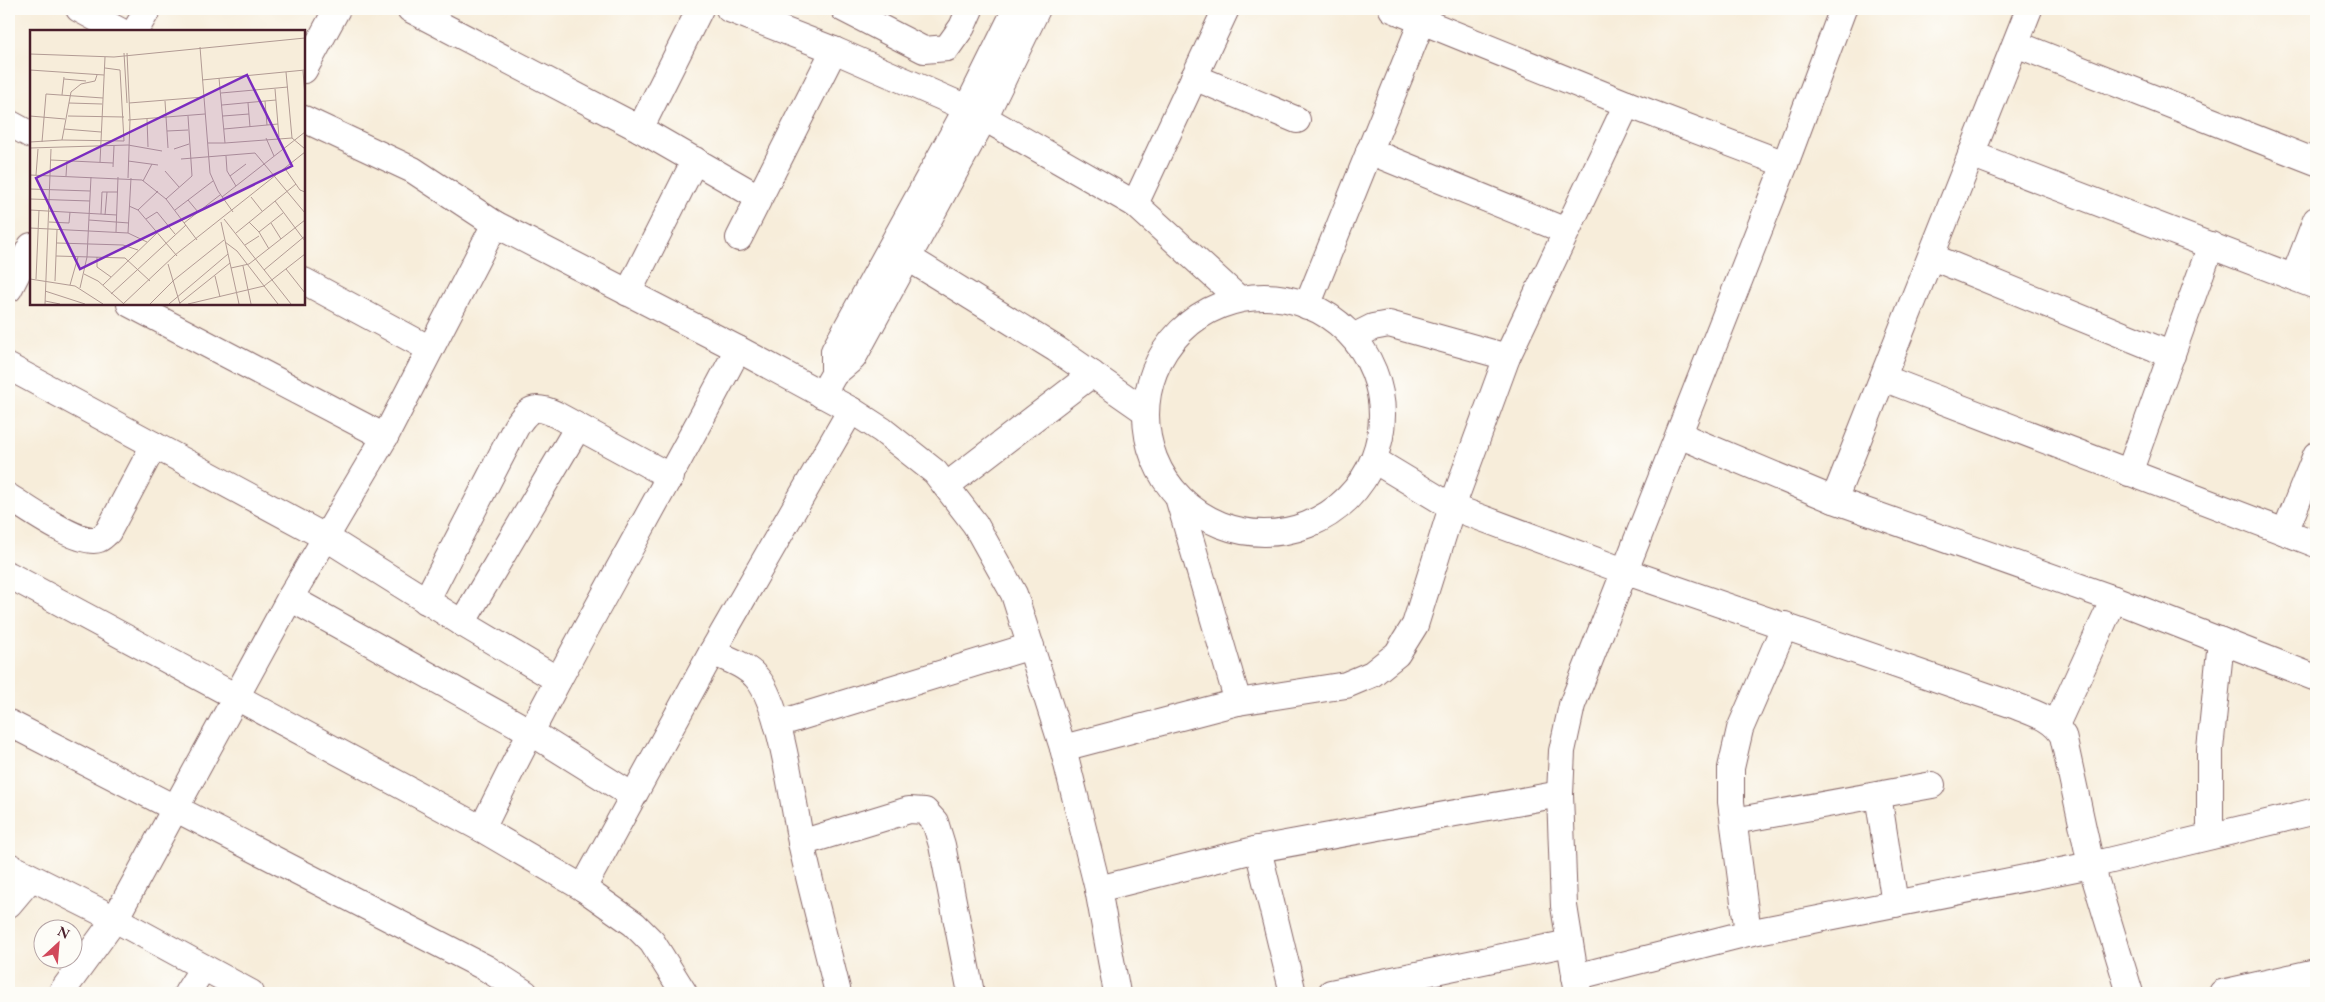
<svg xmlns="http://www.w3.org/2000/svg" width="2325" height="1002" font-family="'EB Garamond',serif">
<rect width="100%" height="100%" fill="#fdfcf7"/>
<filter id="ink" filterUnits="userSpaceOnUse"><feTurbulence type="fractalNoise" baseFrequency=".02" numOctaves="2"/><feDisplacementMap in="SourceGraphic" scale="10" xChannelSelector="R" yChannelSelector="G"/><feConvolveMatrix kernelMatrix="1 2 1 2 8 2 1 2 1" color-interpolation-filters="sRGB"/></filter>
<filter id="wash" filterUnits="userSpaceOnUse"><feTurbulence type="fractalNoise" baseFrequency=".0096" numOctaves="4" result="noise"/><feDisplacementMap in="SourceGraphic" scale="20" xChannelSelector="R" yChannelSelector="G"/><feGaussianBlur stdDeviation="1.12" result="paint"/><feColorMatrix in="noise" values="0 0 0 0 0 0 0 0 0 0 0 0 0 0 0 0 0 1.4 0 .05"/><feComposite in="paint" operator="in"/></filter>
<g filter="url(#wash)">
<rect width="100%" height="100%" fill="#f7edda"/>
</g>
<g filter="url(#ink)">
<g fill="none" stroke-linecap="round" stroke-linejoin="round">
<g stroke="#876768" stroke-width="28">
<g id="minor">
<path d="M79,9L120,31"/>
<path d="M410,9L640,129L758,197"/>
<path d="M729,9L834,50L967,108L1135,204L1238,298"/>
<path d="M844,9L924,50L947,48L962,27L970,9"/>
<path d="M1392,9L1627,104L1785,164"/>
<path d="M2029,9L1834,500L2114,599L2316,678"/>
<path d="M135,31L148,9"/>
<path d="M2016,44L2316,162"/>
<path d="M304,70L337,9"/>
<path d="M1194,77L1297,120"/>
<path d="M304,119L413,170L495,224L738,349L851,410L882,430L935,472L975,524L1014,594L1063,748L1098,889L1117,993"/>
<path d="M9,123L31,135"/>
<path d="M640,129L700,9"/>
<path d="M1369,151L1566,231"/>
<path d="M1971,154L2316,286"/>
<path d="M1135,204L1226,9"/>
<path d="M739,238L834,50"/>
<path d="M894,249L1056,349L1145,411"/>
<path d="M1932,257L2172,355"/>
<path d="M2294,277L2316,220"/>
<path d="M304,281L430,349"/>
<path d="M9,289L31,246"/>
<path d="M628,293L695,160"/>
<circle cx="1264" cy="415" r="118"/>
<path d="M130,304L385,437"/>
<path d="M1307,306L1427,9"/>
<path d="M1353,337L1373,327L1389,324L1507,357"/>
<path d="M9,367L325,537L462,623L558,680"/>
<path d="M834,374V351L967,108L1016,9"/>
<path d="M1883,378L2316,544"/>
<path d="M822,395L834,374L853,358L984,118L1037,9"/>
<path d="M1679,435L1834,500"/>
<path d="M1374,460L1452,507L1624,571L2016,706C2035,714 2053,718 2063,736L2091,865L2130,993"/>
<path d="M2129,473L2211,245"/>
<path d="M946,486L1092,374"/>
<path d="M9,497C25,507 81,547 99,539C102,538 105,534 108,532L154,445"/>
<path d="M1178,497L1238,702"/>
<path d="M2285,532L2316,455"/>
<path d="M9,575L482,829L583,888L634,924L652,942L684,993"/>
<path d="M290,598L529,731L633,796"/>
<path d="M426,601L516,427C528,409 534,404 555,414L671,477"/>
<path d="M462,623L578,427"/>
<path d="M712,652C728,659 746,665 757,678C781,705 793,804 801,842C812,893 826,943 838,993"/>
<path d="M9,723L486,968L525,993"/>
<path d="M777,724L1031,646"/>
<path d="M2056,725L2114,599"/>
<path d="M1063,748L1238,702L1346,685L1372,674L1397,654L1415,625L1452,507L1507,357L1627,104"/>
<path d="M1878,795L1895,904"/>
<path d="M1734,821L1932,785"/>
<path d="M482,829C561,666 654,510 738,349"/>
<path d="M2210,836V749L2221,641"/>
<path d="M801,843L909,810L925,811L935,822L942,845L971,993"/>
<path d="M1258,849L1293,993"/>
<path d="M9,866L115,919L251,993"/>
<path d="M583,888L712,652L851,410"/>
<path d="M1098,889L1258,849L1560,794"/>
<path d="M9,904L31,878"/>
<path d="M1748,933L2091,865L2316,811"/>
<path d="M1575,977L1748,933L1731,802V768L1740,729L1785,625"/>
<path d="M61,993L115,919L290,598L385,437L495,224"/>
<path d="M187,993L203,968"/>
<path d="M1331,993L1569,943"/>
<path d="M1578,993L1564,906L1560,794L1562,751L1572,705L1785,164L1843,9"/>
<path d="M2222,993L2316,972"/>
</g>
</g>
<use href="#minor" stroke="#fff" stroke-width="26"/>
</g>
</g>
<g transform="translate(30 30)">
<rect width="275" height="275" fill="#f7edda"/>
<path fill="none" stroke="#b29b94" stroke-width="1" d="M170,17L180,143L188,161L203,182M94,23L97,73M97,23L100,90L98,148M0,24L84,27L275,8M0,40L74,45M273,41L275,66M256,42L262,108L275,119M189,48L195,113L262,108M34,49L56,51M172,50L275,40M245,59L249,107M191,63L258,57M32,65L34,47M135,71L138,118M235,71L237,95M39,73L72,74M99,73L174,67M218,73L220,97M192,75L246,70M0,86L35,89M38,86L94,87M193,86L219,84M117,89L118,117M98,90L175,84M34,99L71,102M194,99L248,94M137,101L158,100M236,108L244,126M32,110L94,111L90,40L75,38M0,112L32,110L41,62L51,54L65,51L67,45M12,112L16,64L73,68M178,113H195M0,118L98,115L132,121M144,119L159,114M151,129L225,123L275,183M21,130L83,133M98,131L128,135M70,132L75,27M83,137L84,116M256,140L270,160L275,162M135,141L149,157M0,145L112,150L136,169L167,210M6,145L8,119M36,146L37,131M200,146L216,134M113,151L122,134M206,156L275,102M0,159L60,161M192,167L206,156L197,141L196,126M221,167L232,181M0,169L60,171M136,169L162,146L158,86M158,170L168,182M245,171L275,211M99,176L108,180L147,226M0,180L87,185M108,180L128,161M145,180L183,151M71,184L72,162H88M75,185L77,162M116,189L127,182L145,204M194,189L261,274M59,190L99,193M19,192L39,193L40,182M191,192L209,274M219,192L229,202L253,183M154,193L190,165M241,193L251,209M0,198L98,203L117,212M86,202L88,147M229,202L239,219M98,203L101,148M206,203L266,154M195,212L207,221L248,274M27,213L93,215L108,220M215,215L229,206M26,226L95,228L120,251M67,227V237L81,247M138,234L150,274M213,236L221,274M201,238L219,234L275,190M256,239L275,263M234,240L275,206M54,244L68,251L94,274M185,246L190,267M0,249L45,256L73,274M6,249L9,180M25,251L27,200M40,255L48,227M73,255L127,203M50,258L57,227L61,147M15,261L55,274M81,264L156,195M15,271L30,274M150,273L200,233M15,274L21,119M93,274L145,225L275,122M120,274L144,250L194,210M139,274L198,224M158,274L234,256L275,224"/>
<path fill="#7b2cbf" fill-opacity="0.15" stroke="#7b2cbf" stroke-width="2.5" d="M217,45L262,136L50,239L6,148Z"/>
<rect width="275" height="275" fill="none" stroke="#4a1f2b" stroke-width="2.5"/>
</g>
<rect width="2325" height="1002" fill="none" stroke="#fdfcf7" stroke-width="30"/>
<g transform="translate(58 944) rotate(26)"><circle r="24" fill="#fdfcf7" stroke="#b5a4a5"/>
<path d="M0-4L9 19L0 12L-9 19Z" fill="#d1495b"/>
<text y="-8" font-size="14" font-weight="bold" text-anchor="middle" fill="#4a1f2b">N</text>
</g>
</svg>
